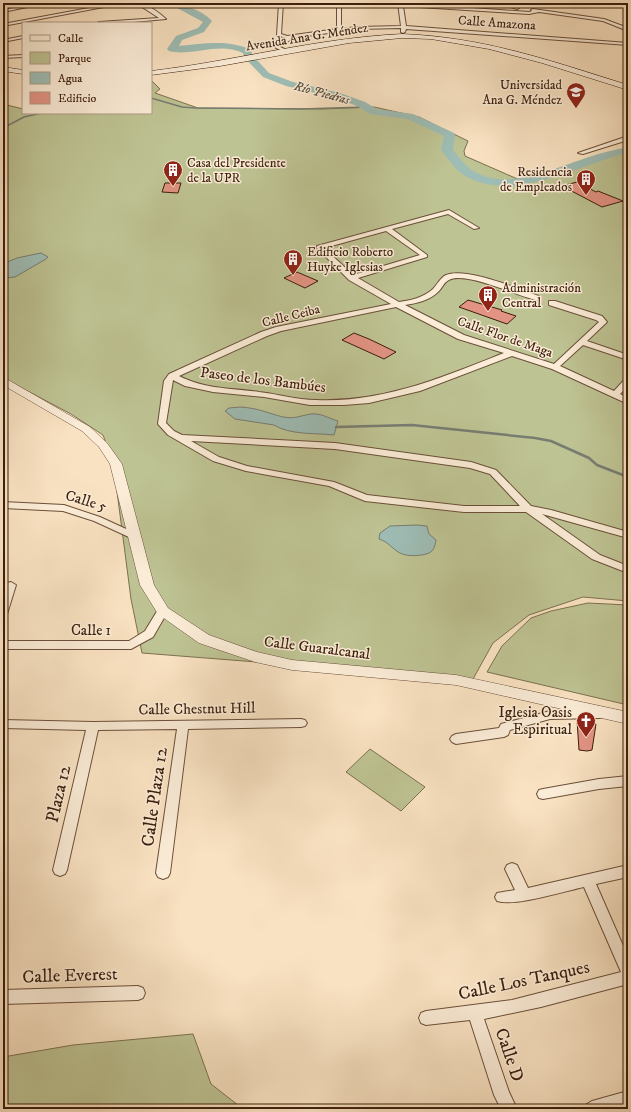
<svg xmlns="http://www.w3.org/2000/svg" width="631" height="1112" font-family="'IM FELL DW Pica',serif">
<rect width="100%" height="100%" fill="#f9e2c2"/>
<filter id="stains"><feTurbulence type="fractalNoise" baseFrequency=".005" numOctaves="4"/><feColorMatrix values="0 0 0 0 .2 0 0 0 0 .09 0 0 0 0 .02 0 0 0 .5 -.17"/></filter>
<radialGradient id="worn" r=".72"><stop offset=".6" stop-color="#630" stop-opacity="0"/><stop offset="1" stop-color="#630" stop-opacity=".3"/></radialGradient>
<g fill="#bec393" stroke="#7d704f">
<path d="M151,80L160,89L155,93L198,108L322,109L374,107L419,117L468,141L464,151L465,156L522,181L595,157L628,149V601L583,597L529,615L493,643L473,679L142,653L131,599L113,461L103,435L71,414L3,378V104L23,109V113H151Z"/>
<path d="M588,603L628,605V705L487,672L502,646L531,618L551,611Z"/>
<path d="M370,749L425,787L401,811L346,772Z"/>
<path d="M193,1034L211,1084L243,1109H3V1057L73,1045Z"/>
</g>
<g fill="#9ebdb5" stroke="#777d71">
<path d="M41,253L48,257L46,259L15,277L3,278V264L17,258Z"/>
<path d="M240,407C258,408 267,413 283,417C297,419 298,416 311,414C321,413 328,418 338,421L334,435C315,433 290,435 274,425L235,419L225,411L229,408Z"/>
<path d="M417,525L427,526L429,534L436,540C435,545 434,551 429,553C422,556 407,557 400,553C392,549 389,542 379,539L380,533L390,526Z"/>
</g>
<g fill="none" stroke-linecap="round" stroke-linejoin="round">
<g stroke="#777d71" stroke-width="1.5">
<path d="M151,98L182,107L195,108L301,109L366,107"/>
<path d="M95,113H97"/>
<path d="M5,127L24,117L42,113"/>
</g>
<path stroke="#777d71" stroke-width="2" d="M3,128L7,126"/>
<path stroke="#777d71" stroke-width="2.5" d="M336,427L412,425L535,438L551,441L589,458L597,465L628,477"/>
<path fill="#9ebdb5" fill-rule="evenodd" d="M168,3C182,3 202,10 212,21L204,32L182,40L179,46C203,44 228,39 251,50L252,55L269,73L293,82L340,93L365,102L377,109L413,114L454,133L455,135L453,150C459,157 467,169 477,173C510,190 555,168 586,158C600,153 614,150 628,147V153C579,164 518,202 469,178C458,174 448,159 441,150L444,136L407,119L370,114L357,106L333,97L286,86L263,77L244,57L243,53C219,41 192,57 169,51L167,49L176,36L198,28L203,22Z"/>
</g>
<g fill="#e29383" stroke="#3c1e0b">
<path d="M577,182L596,192L598,191L623,201L602,207L562,186Z"/>
<path d="M165,183H181L178,193L162,192Z"/>
<path d="M297,272L318,281L305,288L284,278Z"/>
<path d="M468,300L502,310L501,311L516,316L507,324L459,307Z"/>
<path d="M354,333L369,339L396,352L384,359L342,340Z"/>
<path d="M577,720L596,724L592,750L587,751L579,750Z"/>
</g>
<g fill="none" stroke-linecap="round" stroke-linejoin="round">
<path stroke="#d3bb9d" stroke-width="8" stroke-dasharray="8 4" stroke-linecap="butt" d="M536,298L552,303"/>
<g stroke="#6b4f39" stroke-width="2">
<g id="minor">
<path d="M38,3H47L3,12V10Z"/>
<path d="M116,3H125L3,26V24Z"/>
<path d="M136,3C147,3 158,12 166,19L122,23H97L99,22L159,18Z"/>
<path d="M279,3H283L281,34L287,36L337,29V3H341V29L357,27L401,26L398,3H402L529,12L532,11L531,10L533,9L604,19L628,28V31L603,21L539,12L529,14L403,6L406,26L628,43V45L406,29L405,32L403,33L401,32V28L357,29L293,38L280,47L287,50L285,52L276,48V45L286,38L277,35Z"/>
<path d="M497,3H504L519,8L517,9Z"/>
<path d="M595,3L628,5V7L597,4Z"/>
<path d="M23,36V38L3,42V40Z"/>
<path d="M23,55V57L3,58V56Z"/>
<path d="M628,136V140L583,154L578,153Z"/>
<path d="M449,210L479,228L474,229L448,214L392,229L427,255V257L358,278L399,302C411,300 423,298 433,289C437,285 440,278 446,275C466,267 518,289 539,296V300H536C518,296 465,271 449,280C444,282 442,288 439,291C429,301 417,303 405,305L464,335L554,364L599,322L596,320L549,305V301H555L602,316L607,322L587,341L628,355V360L583,345L560,366L614,391L625,379H628V386L620,394L628,398V404L552,369L512,356L420,391L369,403L344,405H310L264,397L213,392L185,386L173,380L166,423L174,431L182,435L335,443L471,462L496,470L531,506L551,510L628,532V538L542,514L600,555L628,566V573L592,559L526,512H464L365,501L329,486L246,471L213,461L168,435L158,424L164,381L169,374L261,332L276,327L391,304L349,280L317,248V246ZM386,231L420,255L353,275L324,248ZM396,307L458,339L504,353C443,377 383,403 316,400C297,400 278,394 259,392C231,388 204,389 179,376L267,336L281,331ZM191,441L335,449L470,468L490,474L520,506H464L367,495L334,482L247,466L219,457Z"/>
<path d="M3,502L64,505L100,517L137,534L139,536L137,538H131L94,521L63,511L3,508Z"/>
<path d="M11,582L16,585L8,611L7,614L3,615V594L7,583Z"/>
<path d="M163,607L167,608L168,611L153,637L131,649H3V641H129L145,631L159,608Z"/>
<path d="M599,710L603,711L605,714L603,717L599,718L550,719L510,730L508,735L504,737L456,744L452,742L450,739L452,736L456,734L499,728L501,724L550,711Z"/>
<path d="M301,719L305,720L307,723L305,726L301,727L188,729L170,873L168,877L163,879L158,877L156,873L177,729L98,730L67,870L65,874L60,876L55,874L53,870L86,730L3,728V720L93,722Z"/>
<path d="M628,776V786L599,789L543,799L539,798L537,794L539,790L543,789L599,779Z"/>
<path d="M512,863L517,865L528,888L628,865V877L596,884L628,957V984L541,1007L484,1019L509,1092L517,1109H501L494,1095L470,1020L426,1025L421,1023L419,1018L421,1013L426,1011L512,1000L621,972L584,887C565,891 515,907 497,901L495,897L497,893L515,890L505,869L507,865Z"/>
<path d="M138,986L143,988L145,993L143,998L138,1000L3,1004V990Z"/>
<path d="M628,1091V1107L620,1109H584L587,1104L592,1101Z"/>
</g>
</g>
<g stroke="#6b4f39" stroke-width="1">
<path id="tertiary" d="M3,377L90,427L107,443L122,464L154,585L168,608L209,635L257,652L292,660L456,675L628,712V724L456,685L292,670L255,662L199,643L158,614L140,585L110,464L99,447L82,431L3,385Z"/>
</g>
<g stroke="#3c1e0b" stroke-width="1">
<g id="secondary">
<path d="M402,34C484,37 551,61 628,85V90L542,63L489,49L431,39L402,38L349,43L220,66L151,75V71C235,61 317,38 402,34Z"/>
<path d="M3,67L23,70V74L3,71Z"/>
</g>
</g>
<use href="#minor" fill="#fbecd7" fill-rule="evenodd"/>
<use href="#tertiary" fill="#fbecd7" fill-rule="evenodd"/>
<use href="#secondary" fill="#fbecd7" fill-rule="evenodd"/>
</g>
<defs>
<g id="university-pin" transform="scale(1)"><path d="M0 17L-7.5 6A9.5 9.5 0 1 1 7.5 6Z" fill="#8f2418" stroke="#fbecd7"/><path d="M0-5L7-2L0 1L-7-2ZM-4 1L0 2.5L4 1V4Q0 6-4 4Z" fill="#fff"/></g>
<g id="building-pin" transform="scale(1)"><path d="M0 17L-7.5 6A9.5 9.5 0 1 1 7.5 6Z" fill="#8f2418" stroke="#fbecd7"/><path d="M-4-6H4V6H1V3H-1V6H-4ZM-2.5-4.3h1.7v1.8h-1.7ZM.8-4.3h1.7v1.8H.8ZM-2.5-1h1.7V.8h-1.7ZM.8-1h1.7V.8H.8Z" fill="#fff"/></g>
<g id="church-pin" transform="scale(1)"><path d="M0 17L-7.5 6A9.5 9.5 0 1 1 7.5 6Z" fill="#8f2418" stroke="#fbecd7"/><path d="M-1.2-6h2.4v3.5h3.3v2.4h-3.3V6h-2.4V-.1h-3.3v-2.4h3.3Z" fill="#fff"/></g>
</defs>
<g fill-rule="evenodd">
<use href="#university-pin" x="576" y="92"/>
<use href="#building-pin" x="173" y="170"/>
<use href="#building-pin" x="586" y="179"/>
<use href="#building-pin" x="293" y="259"/>
<use href="#building-pin" x="488" y="295"/>
<use href="#church-pin" x="586" y="721"/>
</g>
<g text-anchor="middle" dominant-baseline="central" stroke-width="3" stroke-linejoin="round" paint-order="stroke">
<g font-size="13" fill="#3c1e0b" stroke="#fbecd7">
<text transform="translate(497 23) rotate(4)">Calle Amazona</text>
<text transform="translate(307 37) rotate(-9)">Avenida Ana G. Méndez</text>
<text transform="translate(291 316) rotate(-14)">Calle Ceiba</text>
<text transform="translate(505 337) rotate(19)">Calle Flor de Maga</text>
</g>
<g font-size="13" fill="#3c1e0b" stroke="#fbecd7" text-anchor="start">
<text x="562" y="85" text-anchor="end">Universidad<tspan x="562" dy="15">Ana G. Méndez</tspan></text>
<text x="187" y="163">Casa del Presidente<tspan x="187" dy="15">de la UPR</tspan></text>
<text x="572" y="172" text-anchor="end">Residencia<tspan x="572" dy="15">de Empleados</tspan></text>
<text x="307" y="252">Edificio Roberto<tspan x="307" dy="15">Huyke Iglesias</tspan></text>
<text x="502" y="288">Administración<tspan x="502" dy="15">Central</tspan></text>
</g>
<g font-size="13" font-style="italic" fill="#594e3e" stroke="#fbecd7">
<text transform="translate(322 93) rotate(15)">Río Piedras</text>
</g>
<g font-size="15" fill="#3c1e0b" stroke="#fbecd7">
<text transform="translate(263 380) rotate(7)">Paseo de los Bambúes</text>
<text transform="translate(86 501) rotate(17)">Calle 5</text>
<text x="91" y="630">Calle 1</text>
<text transform="translate(317 648) rotate(7)">Calle Guaralcanal</text>
<text transform="translate(197 709) rotate(-1)">Calle Chestnut Hill</text>
</g>
<g font-size="15" fill="#3c1e0b" stroke="#fbecd7" text-anchor="end">
<text x="572" y="712">Iglesia Oasis<tspan x="572" dy="17">Espiritual</tspan></text>
</g>
<g font-size="18" fill="#3c1e0b" stroke="#fbecd7">
<text transform="translate(59 794) rotate(-77)">Plaza 12</text>
<text transform="translate(155 797) rotate(-82)">Calle Plaza 12</text>
<text transform="translate(70 976) rotate(-2)">Calle Everest</text>
<text transform="translate(524 981) rotate(-12)">Calle Los Tanques</text>
<text transform="translate(509 1055) rotate(71)">Calle D</text>
</g>
</g>
<rect width="631" height="1112" fill="none" stroke="#f9e2c2" stroke-width="16"/>
<rect x="4" y="4" width="623" height="1104" fill="none" stroke="#3c1e0b" stroke-width="2"/>
<rect x="8" y="8" width="615" height="1096" fill="none" stroke="#3c1e0b"/>
<rect x="22" y="22" width="130" height="92" fill="#fbecd7" stroke="#af9a85"/>
<rect x="30" y="35" width="20" height="6" fill="#fbecd7" stroke="#af9a85"/>
<text x="58" y="42" font-size="12" fill="#3c1e0b">Calle</text>
<rect x="30" y="52" width="20" height="12" fill="#bec393" stroke="#af9a85"/>
<text x="58" y="62" font-size="12" fill="#3c1e0b">Parque</text>
<rect x="30" y="72" width="20" height="12" fill="#9ebdb5" stroke="#af9a85"/>
<text x="58" y="82" font-size="12" fill="#3c1e0b">Agua</text>
<rect x="30" y="92" width="20" height="12" fill="#e29383" stroke="#af9a85"/>
<text x="58" y="102" font-size="12" fill="#3c1e0b">Edificio</text>
<rect width="100%" height="100%" filter="url(#stains)"/>
<rect width="100%" height="100%" fill="url(#worn)"/>
</svg>
